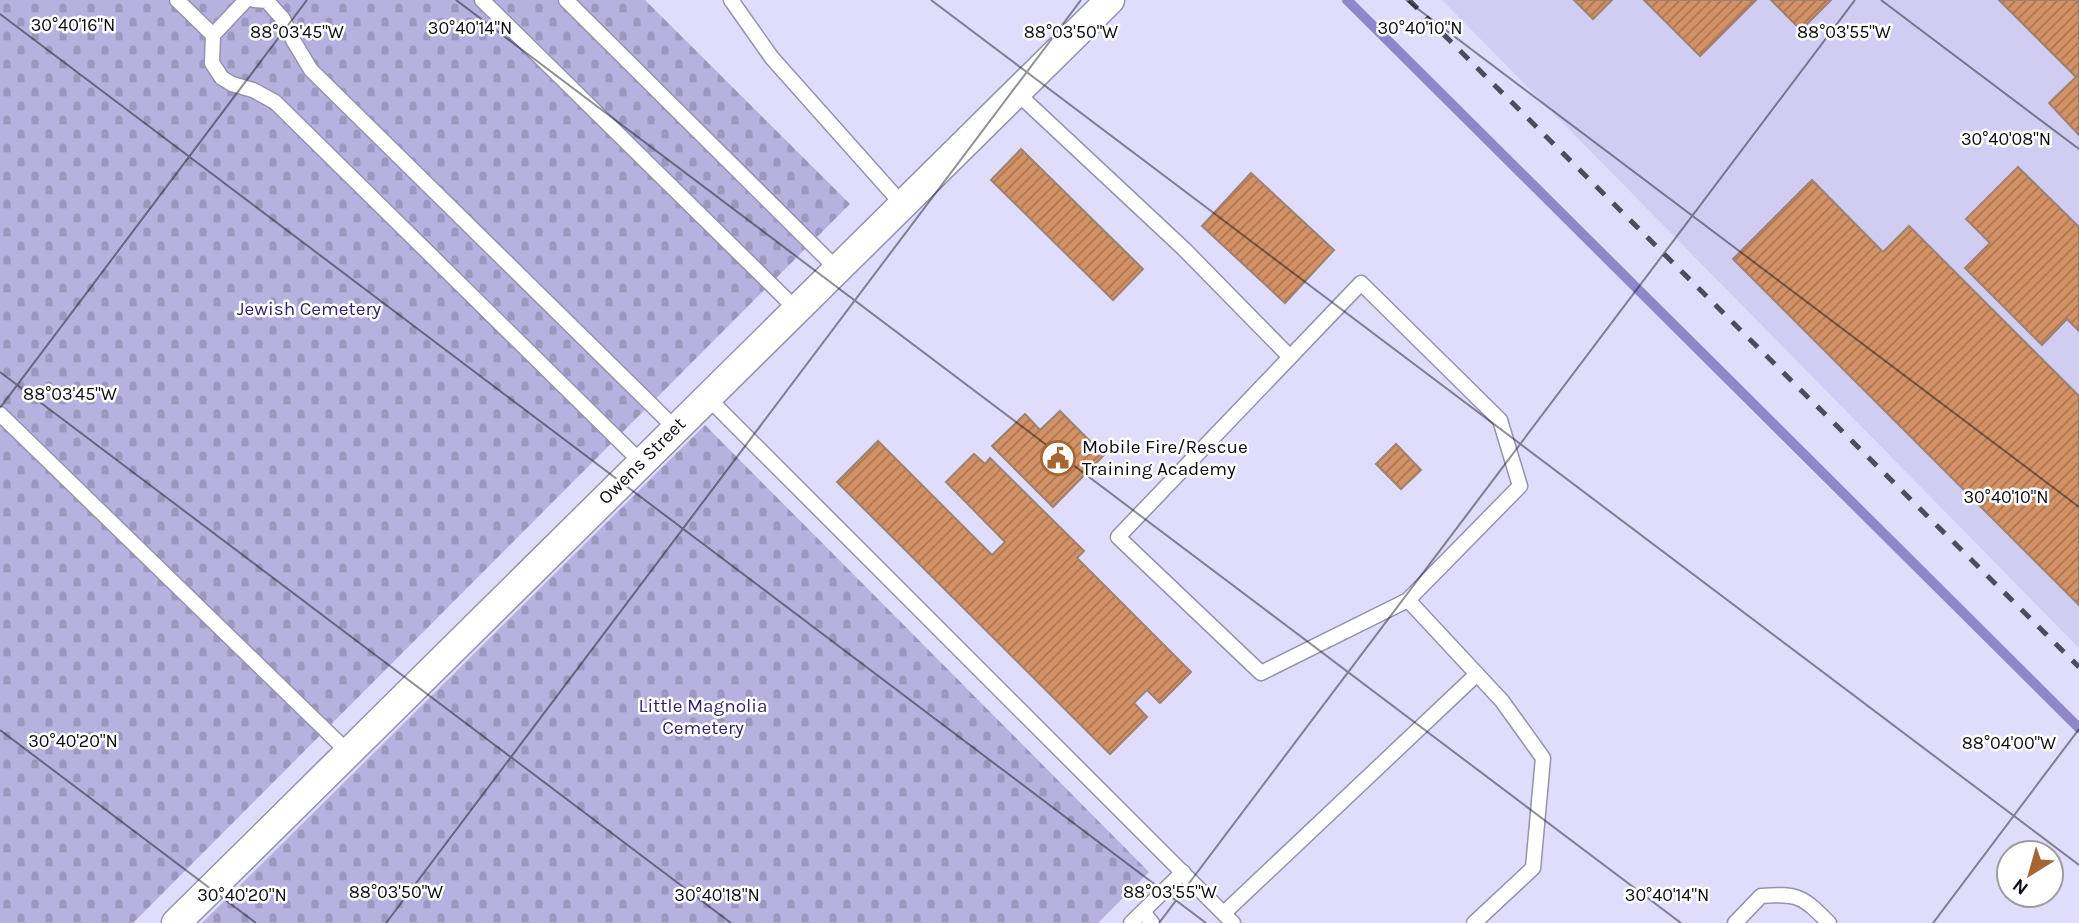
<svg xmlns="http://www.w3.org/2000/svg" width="2079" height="923" font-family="Karla,sans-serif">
<defs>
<pattern id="cemetery-stones" width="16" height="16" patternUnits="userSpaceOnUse" patternTransform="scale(1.75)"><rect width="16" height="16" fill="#b6b1de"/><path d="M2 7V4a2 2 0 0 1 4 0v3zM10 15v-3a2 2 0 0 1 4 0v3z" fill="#9b97be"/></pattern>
<pattern id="building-hatch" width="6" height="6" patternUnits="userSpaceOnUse" patternTransform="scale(1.75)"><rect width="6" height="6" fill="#d39165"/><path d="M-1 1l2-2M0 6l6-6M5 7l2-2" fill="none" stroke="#aa7552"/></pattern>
</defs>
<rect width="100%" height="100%" fill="#dfdcfc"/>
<path fill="#d1cdf2" d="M1442,0H2079V648Z"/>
<g fill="url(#cemetery-stones)">
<path d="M0,0H645L850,204L133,923H0Z"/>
<path d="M705,425L1149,872L1098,923H202Z"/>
</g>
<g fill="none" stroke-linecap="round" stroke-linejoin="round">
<path stroke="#8f87ca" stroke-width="10" d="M1347,0L2079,728"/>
</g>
<g fill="url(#building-hatch)" stroke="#9d8270" stroke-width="2">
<path d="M1574,0H1612L1593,19Z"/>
<path d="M1644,0H1756L1700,56Z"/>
<path d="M1771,0H1831L1801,30Z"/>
<path d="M1999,0H2079V135L2049,103L2076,77Z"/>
<path d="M1021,149L1143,269L1113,300L991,180Z"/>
<path d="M2018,167L2079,227V331L2067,319L2042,345L1965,268L1990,243L1966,219Z"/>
<path d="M1251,173L1334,250L1285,303L1202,226Z"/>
<path d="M1812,180L1883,252L1909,226L2079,396V605L1733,259Z"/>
<path d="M1060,411L1104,455L1053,507L992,446L1025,414L1040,430Z"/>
<path d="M878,441L992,555L1005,542L946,482L974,454L985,464L990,458L1084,551L1077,558L1191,672L1160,703L1147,690L1134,703L1147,717L1110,754L837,482Z"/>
<path d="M1396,444L1421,470L1401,489L1376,464Z"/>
</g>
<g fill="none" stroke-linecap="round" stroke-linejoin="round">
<g stroke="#9593b0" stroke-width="17">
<g id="lane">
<path d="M177,0L213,35"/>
<path d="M246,0L213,35L212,63L222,78L232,84L253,90L275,102L641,462"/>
<path d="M254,0L267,1L283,19L293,40L311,70L675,428"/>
<path d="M482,0L796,309"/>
<path d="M566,0L837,269"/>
<path d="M731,0L772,58L902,204"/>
<path d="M1016,92L1184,249L1290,357"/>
<path d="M1361,283L1500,420L1520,486L1408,600L1261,673L1118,537Z"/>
<path d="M707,397L1233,923"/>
<path d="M0,414L348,752"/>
<path d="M1408,600L1502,701L1543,758L1533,868L1474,923"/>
<path d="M1143,912L1152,923"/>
<path d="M1224,913L1477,674"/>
<path d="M1131,923L1183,872"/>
<path d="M1735,923L1761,896C1799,893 1803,897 1829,923"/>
</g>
</g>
<g stroke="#9593b0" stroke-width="31">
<path id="street" d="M176,923L1110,0"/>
</g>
<use href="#lane" stroke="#fff" stroke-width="14"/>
<use href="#street" stroke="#fff" stroke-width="28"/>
<path stroke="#4d4c5c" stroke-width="5" stroke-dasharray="12 12" stroke-linecap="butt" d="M1409,0L2079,667"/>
</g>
<path fill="none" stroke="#0c0b15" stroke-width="2" stroke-opacity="0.45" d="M456,0L1681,923M931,0L2079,865M1406,0L2079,507M1881,0L2079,149M0,14L1206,923M0,372L731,923M0,408L307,0M0,730L256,923M386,923L1081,0M1159,923L1855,0M1933,923L2079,729"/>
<defs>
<g id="civic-ring" transform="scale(1.75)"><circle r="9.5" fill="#fff" stroke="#a86534" stroke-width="1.5"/><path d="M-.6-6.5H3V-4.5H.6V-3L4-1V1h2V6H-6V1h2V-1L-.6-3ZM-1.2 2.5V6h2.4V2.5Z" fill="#a86534"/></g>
</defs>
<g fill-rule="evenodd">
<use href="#civic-ring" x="1058" y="458"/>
</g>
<g text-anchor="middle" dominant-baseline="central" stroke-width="5" stroke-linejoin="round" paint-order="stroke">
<g font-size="19" fill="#341f6e" stroke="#fff">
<text x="309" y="309">Jewish Cemetery</text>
<text x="703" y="706">Little Magnolia<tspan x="703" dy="22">Cemetery</tspan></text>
</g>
<g font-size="19" fill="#0c0b15" stroke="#fff" text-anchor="start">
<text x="1082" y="447">Mobile Fire/Rescue<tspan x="1082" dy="22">Training Academy</tspan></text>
</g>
<g font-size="19" fill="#0c0b15" stroke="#fff">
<text transform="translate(642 461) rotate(-45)">Owens Street</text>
</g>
</g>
<g font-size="18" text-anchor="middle" fill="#0c0b15" stroke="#fff" stroke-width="5" stroke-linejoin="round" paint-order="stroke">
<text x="73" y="31">30°40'16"N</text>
<text x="470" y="34">30°40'14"N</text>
<text x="1420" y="34">30°40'10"N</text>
<text x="297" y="38">88°03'45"W</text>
<text x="1071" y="38">88°03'50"W</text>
<text x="1844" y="38">88°03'55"W</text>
<text x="2006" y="145">30°40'08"N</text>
<text x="70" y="400">88°03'45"W</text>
<text x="2006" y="503">30°40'10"N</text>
<text x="73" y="747">30°40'20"N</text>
<text x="2009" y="749">88°04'00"W</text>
<text x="396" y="898">88°03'50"W</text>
<text x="1170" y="898">88°03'55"W</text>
<text x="242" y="901">30°40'20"N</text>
<text x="717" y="901">30°40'18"N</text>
<text x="1667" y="901">30°40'14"N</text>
</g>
<g transform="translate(2030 874) rotate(217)"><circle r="33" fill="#ffffff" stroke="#9e9da1" stroke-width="2"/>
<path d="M0-5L12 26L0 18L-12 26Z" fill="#a86534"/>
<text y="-10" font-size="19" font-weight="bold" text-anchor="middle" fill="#0c0b15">N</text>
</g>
</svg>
